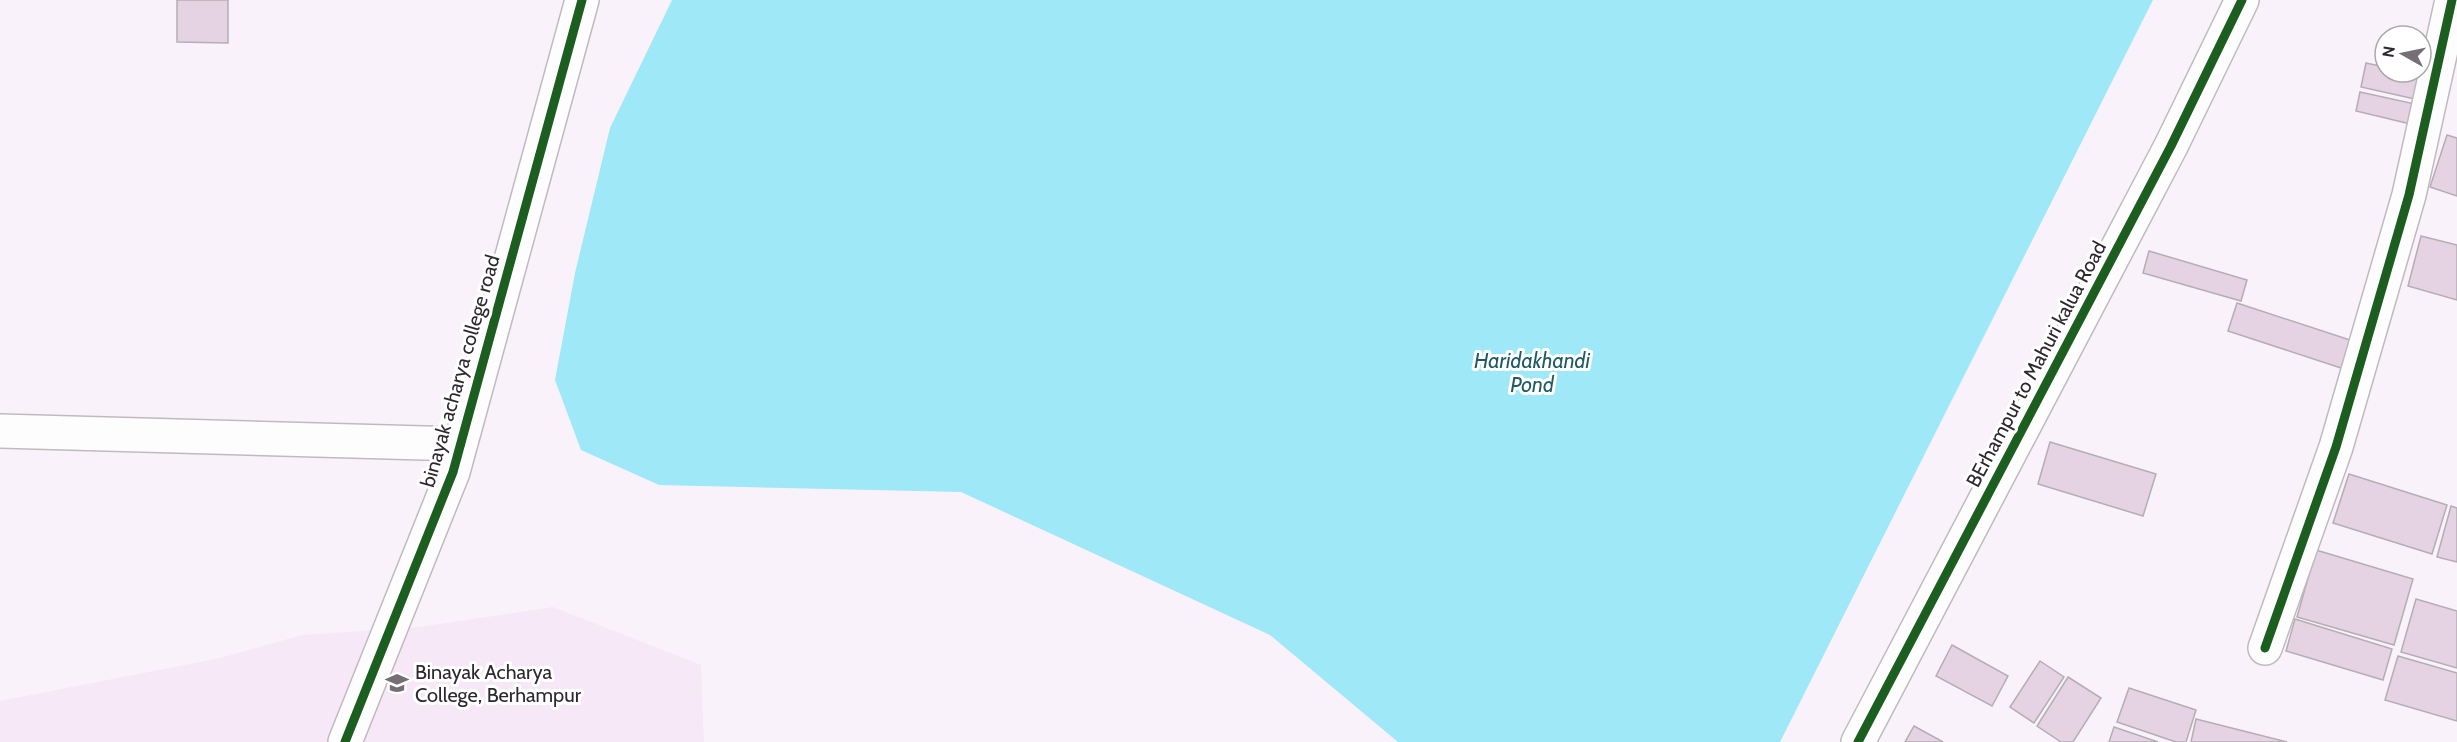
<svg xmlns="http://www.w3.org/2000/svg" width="2457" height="742" font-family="Cabin,sans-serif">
<rect width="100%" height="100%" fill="#faf2fa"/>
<path fill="#f7e8f7" d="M553,607L701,665L704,742H0V701L220,658L302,635L419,627Z"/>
<path fill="#9fe8f8" d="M672,0H2153L1780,742H1398L1270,635L961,492L659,485L581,450L555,380L575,273L610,128Z"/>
<g fill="#e5d3e4" stroke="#b4aeb4" stroke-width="1.5">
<path d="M177,0H228V43L177,42Z"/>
<path d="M2366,63L2385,67V72H2405L2429,77L2424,101L2361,87Z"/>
<path d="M2360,92L2424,106L2419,126L2356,111Z"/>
<path d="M2447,135L2457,138V196L2430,187Z"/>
<path d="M2421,236L2457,245V300L2408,286Z"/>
<path d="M2149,251L2247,280L2241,301L2143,273Z"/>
<path d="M2237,303L2350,340L2341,368L2228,331Z"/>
<path d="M2050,442L2156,474L2143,516L2038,484Z"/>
<path d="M2349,474L2447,505L2432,554L2333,523Z"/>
<path d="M2451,506L2457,508V562L2437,557Z"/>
<path d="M2316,550L2413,579L2394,645L2297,617Z"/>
<path d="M2416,599L2457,611V668L2401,652Z"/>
<path d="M2295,619L2392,649L2383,680L2286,651Z"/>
<path d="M1952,645L2008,676L1992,706L1936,676Z"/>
<path d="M2398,656L2457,673V721L2385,700Z"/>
<path d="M2040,661L2064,677L2034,723L2010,707Z"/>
<path d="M2068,677L2101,698L2073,742H2061L2037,726Z"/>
<path d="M2129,688L2196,710L2186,742H2176L2117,722Z"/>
<path d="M2196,719L2287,742H2191Z"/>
<path d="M1914,726L1943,742H1905Z"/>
<path d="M2114,727L2158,742H2109Z"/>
</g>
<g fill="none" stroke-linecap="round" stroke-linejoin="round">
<g stroke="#c0bac0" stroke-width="36">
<g id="minor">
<path d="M0,431L460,444"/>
<path d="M2265,648L2336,447L2409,195L2452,0"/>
<path d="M345,742L453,472L582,0"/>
</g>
</g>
<g stroke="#c0bac0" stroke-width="36">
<path id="tertiary" d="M1858,742L2171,146L2242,0"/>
</g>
<use href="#minor" stroke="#fefdfe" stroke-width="33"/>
<use href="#tertiary" stroke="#fefdfe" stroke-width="33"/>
<g stroke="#fff" stroke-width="13">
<g id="cycleway">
<path d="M2265,648L2336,447L2409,195L2452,0"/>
<path d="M345,742L453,472L582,0"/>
<path d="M1858,742L2171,146L2242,0"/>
</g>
</g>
<use href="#cycleway" stroke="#1b5e20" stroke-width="9"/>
</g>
<defs>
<g id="university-bare" transform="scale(1.8)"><path d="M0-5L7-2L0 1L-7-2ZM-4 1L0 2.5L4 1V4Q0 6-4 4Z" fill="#756f75" stroke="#fff" stroke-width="2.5" paint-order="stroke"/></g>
</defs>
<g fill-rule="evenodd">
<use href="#university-bare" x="397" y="683"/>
</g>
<g text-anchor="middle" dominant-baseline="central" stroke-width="6" stroke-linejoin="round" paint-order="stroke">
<g font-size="20" fill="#2d282d" stroke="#fff">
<text transform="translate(2036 364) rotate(-62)">BErhampur to Mahuri kalua Road</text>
<text transform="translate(460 371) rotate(-74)">binayak acharya college road</text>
</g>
<g font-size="20" fill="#2d282d" stroke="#fff" text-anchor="start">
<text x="415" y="672">Binayak Acharya<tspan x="415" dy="23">College, Berhampur</tspan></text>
</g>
<g font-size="21" font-style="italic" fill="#1d5a64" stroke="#fff">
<text x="1532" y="360">Haridakhandi<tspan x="1532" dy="24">Pond</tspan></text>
</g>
</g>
<g transform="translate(2403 54) rotate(279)"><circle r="28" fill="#ffffff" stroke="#aba9ab" stroke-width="1.5"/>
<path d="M0-4.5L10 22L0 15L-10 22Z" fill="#756f75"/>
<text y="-9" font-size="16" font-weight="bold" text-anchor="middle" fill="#2d282d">N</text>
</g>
</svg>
